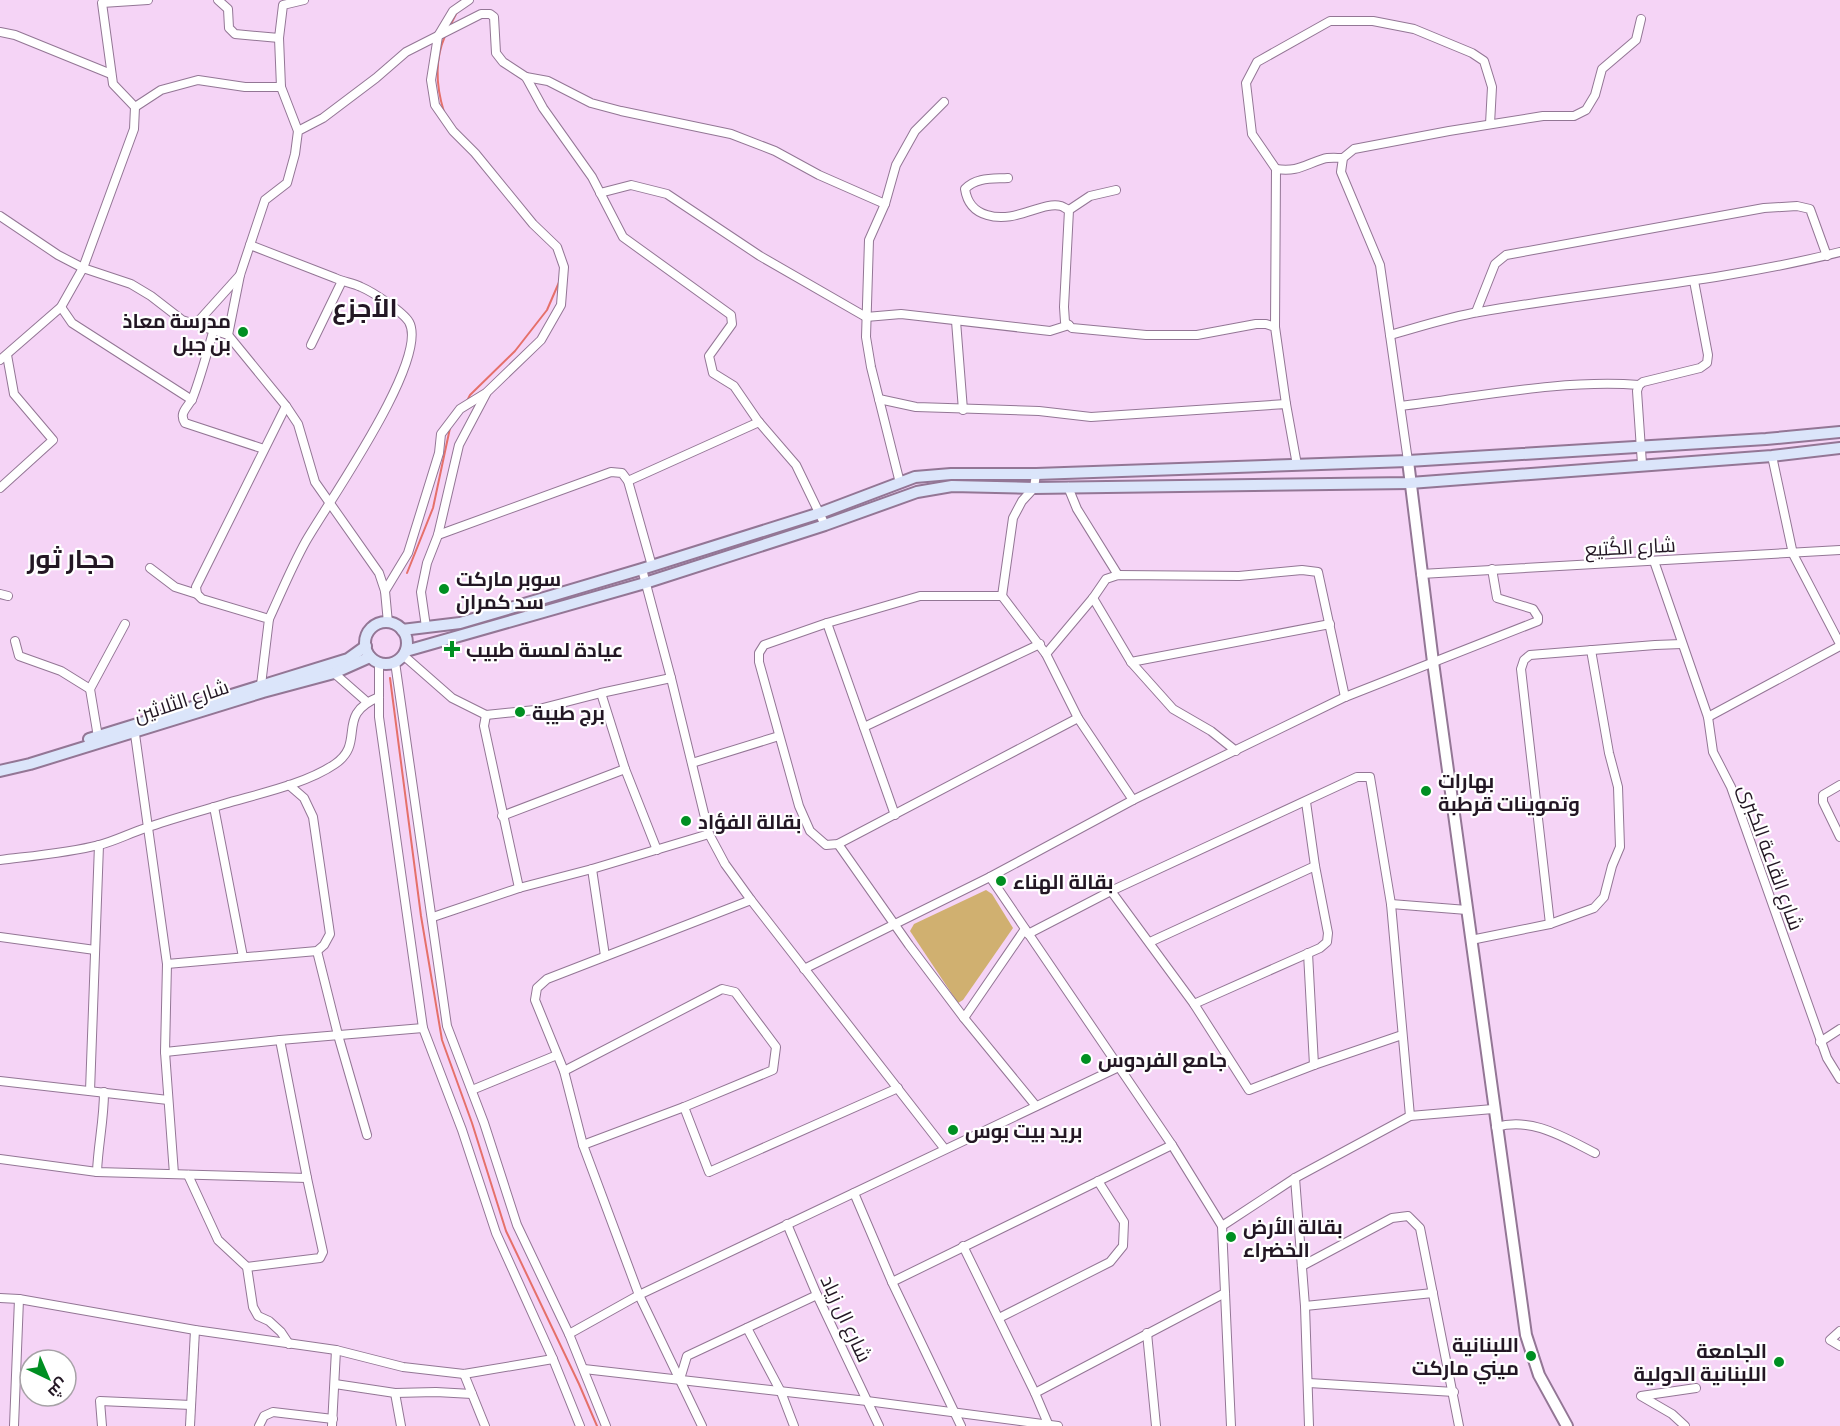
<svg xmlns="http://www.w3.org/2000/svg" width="1840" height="1426" font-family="Barlow,Cairo,sans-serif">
<rect width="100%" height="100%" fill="#f5d4f6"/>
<path fill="#d0b070" d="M986,890L992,894L1013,928L963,1000L958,1003L910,931L914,924Z"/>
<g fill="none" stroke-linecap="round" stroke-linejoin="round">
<g stroke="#e5706a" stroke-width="2">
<path d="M449,28L457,12"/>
<path d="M444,112C436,86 434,61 445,36"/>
<path d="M466,403L470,395L515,351L547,310L560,280"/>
<path d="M407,573L433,508L450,428"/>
<path d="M390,678L421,916L442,1040L472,1123L506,1231L579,1384L597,1426"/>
</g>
<g stroke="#937695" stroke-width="10">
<g id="minor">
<path d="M218,0L228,9L229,28L235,34L279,38L283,5L304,0"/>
<path d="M0,32L15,35L111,74"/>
<path d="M279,38L281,87"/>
<path d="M526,77L548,81L591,103L621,111L731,134L775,151L819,175L885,204"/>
<path d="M135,107L161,90L198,80L245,87H281L298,131"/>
<path d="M1276,169C1298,172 1304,165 1323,159C1329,157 1336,158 1343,158"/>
<path d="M1008,178C993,179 976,177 965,189C967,202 973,211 987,215C1015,224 1042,201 1061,206C1064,207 1066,209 1069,210"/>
<path d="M1116,190L1090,196L1069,210L1064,307L1065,322L1072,328L1146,335H1197L1256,324H1266L1275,327L1286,404"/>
<path d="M600,193L631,185L667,194L760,256L866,317L901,314L1050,331L1069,325"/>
<path d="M0,216L58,255L83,268L131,284L151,296L182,320L228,335L286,406L298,424L315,482L379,573L385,591L388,623"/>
<path d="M250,245C279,256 307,267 335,278C344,282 353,283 361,287C373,292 403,312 409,322C430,359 327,504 306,541C292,566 281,593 269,619"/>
<path d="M61,307L72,323L192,400"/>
<path d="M1476,312L1495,264L1506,255L1764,208L1797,206L1810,209L1827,256"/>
<path d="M956,321L963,410"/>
<path d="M195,325L240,275"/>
<path d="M1275,327L1276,169L1252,134L1246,83L1257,62L1330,21H1373L1414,29L1472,53L1484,61L1492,87L1490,124"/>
<path d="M213,332C207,353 201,376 193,397C189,407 178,412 185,423L264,449"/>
<path d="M228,335L240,275L265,200L287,183L295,154L298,131L323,118L376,78L406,52L481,14H490L494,17L496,53L503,62L526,77L543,108L592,177L623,237L731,315L732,324L709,356L713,373L734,386L758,421L796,465L825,525"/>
<path d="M1390,335C1419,327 1449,317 1479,312C1599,291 1721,282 1840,252"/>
<path d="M311,345L342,281"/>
<path d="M0,360L61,307L83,268L134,129L135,107L113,84L102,3L148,0"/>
<path d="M879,399L916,407L1039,411L1091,417L1286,404L1297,465"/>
<path d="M1401,406C1477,397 1563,379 1639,385"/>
<path d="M1772,456L1793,554L1840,644"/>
<path d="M1408,461L1380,265L1341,172L1343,158L1354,149L1449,131L1543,116H1574L1586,110L1595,95L1602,69L1636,40L1641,19"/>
<path d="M1642,464L1637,391L1639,385L1643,382L1700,368L1707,363L1708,355L1694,281"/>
<path d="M1036,474L1034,488L1022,501L1013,518L1002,596H920L827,623L764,645L759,653V662L799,806L810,831L826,845L838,844L1078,718"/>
<path d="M628,481L759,422"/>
<path d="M900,483L871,367L866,337L869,240L885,204L896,165L915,131L944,102"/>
<path d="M1068,487L1077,509L1118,575"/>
<path d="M0,488L53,440L14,394L7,355"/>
<path d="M438,535L611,472L622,473L628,481L652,566"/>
<path d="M1654,561L1708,717L1713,752L1731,787L1827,1058L1840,1079"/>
<path d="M150,568L175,587L197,594"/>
<path d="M642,569L671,678L709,834L725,864L751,900L944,1148"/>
<path d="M1421,574L1840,550"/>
<path d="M385,591L408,553L439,453L441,434L460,409L486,393L541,340L561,305L564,267L557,247L533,224L475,153L453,131L435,105L431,80L438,36L453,11L469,0"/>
<path d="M0,594L8,596"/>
<path d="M1002,596L1046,654L1078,718L1133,800"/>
<path d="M1093,598L1131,662L1173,709L1211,731L1236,751"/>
<path d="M827,623L895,815"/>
<path d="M426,627L421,592L427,563L438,535L459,445L486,394"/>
<path d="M15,641L19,656L61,671L90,689"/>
<path d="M1046,654L1093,598L1106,579L1118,575L1239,576L1302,570L1318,572L1345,697"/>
<path d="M403,655L452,698L486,715L535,710L601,693L671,678"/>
<path d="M395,662L447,1026L484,1123L517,1225L569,1334L606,1426"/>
<path d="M1131,662L1330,624"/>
<path d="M379,663V717L423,1028L462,1130L496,1233L553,1359L580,1426"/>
<path d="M334,673L367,702"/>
<path d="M261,685L269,619L202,599L197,594L196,587L286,406"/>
<path d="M601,693L625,769L657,850"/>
<path d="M486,715L484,726L519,888"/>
<path d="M1708,717L1840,646"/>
<path d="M134,727L167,964L165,1052L174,1174"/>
<path d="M864,727L1040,644"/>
<path d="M98,737L90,689L125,624"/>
<path d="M692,763L779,736"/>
<path d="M1840,785L1823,795V802L1840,837"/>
<path d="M214,807L243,957"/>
<path d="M502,816L625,769"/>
<path d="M838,844L909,945L964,1018L1036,1106"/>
<path d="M0,860C32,856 68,853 99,845C115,841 130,833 146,828C171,819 198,812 224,804C258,794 306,784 335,764C367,742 334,715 379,697"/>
<path d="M592,869L605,956"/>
<path d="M990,877L1172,1145L1222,1226L1231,1426"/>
<path d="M1111,891L1194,1004L1249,1090L1314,1065L1402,1035"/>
<path d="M1391,904L1467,910"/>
<path d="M433,917L519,888L592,869L709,834"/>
<path d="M1550,924L1521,669L1524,660L1530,655L1655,645L1682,644"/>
<path d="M1028,934L1111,891L1357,777H1370L1391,904L1410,1116"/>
<path d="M0,937L95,950"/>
<path d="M1471,940L1550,924L1594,908L1604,897L1612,866L1620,847L1618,787L1609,753L1591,650"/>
<path d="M1150,942L1315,866"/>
<path d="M317,951L338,1035L367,1135"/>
<path d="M1308,953L1314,1065"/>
<path d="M167,964L317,951L324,945L330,934L313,817L304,798L289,785"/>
<path d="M804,969L990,877L1133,800L1345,697L1538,621V617L1533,609L1497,598L1492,569"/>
<path d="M1194,1004L1320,948L1327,942L1328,933L1315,866L1306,802"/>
<path d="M964,1018L1025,929"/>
<path d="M1820,1042L1840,1029"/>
<path d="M165,1052L280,1040L423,1028"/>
<path d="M564,1071L722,989L735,992L776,1047L773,1070L684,1107L583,1145"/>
<path d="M0,1081L168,1100"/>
<path d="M472,1090L557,1055"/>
<path d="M90,1091L99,845"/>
<path d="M684,1107L709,1172L898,1088"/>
<path d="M1496,1127C1533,1117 1563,1137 1595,1153"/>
<path d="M0,1159L97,1172L307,1178L280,1040"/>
<path d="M97,1172C98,1145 104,1120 104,1092"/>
<path d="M188,1175L218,1240L247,1267L253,1307L258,1316L269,1321L281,1332L289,1344"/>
<path d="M1295,1178L1305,1306L1309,1426"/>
<path d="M854,1193L892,1282L961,1426"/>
<path d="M787,1224L817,1295L879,1426"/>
<path d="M1222,1226L1295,1178L1410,1116L1493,1109"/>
<path d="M963,1246L1035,1393L1049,1426"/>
<path d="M1302,1266L1392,1218L1408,1216L1420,1228L1459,1426"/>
<path d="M247,1267L320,1258L323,1252L307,1178"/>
<path d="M892,1282L1172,1145"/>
<path d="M0,1298L19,1299L195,1330L336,1350L403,1367L464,1374L553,1359"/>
<path d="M1305,1306L1433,1293"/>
<path d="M999,1318L1110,1262L1123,1246L1124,1222L1098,1181"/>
<path d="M747,1328L781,1392L794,1426"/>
<path d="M1840,1331L1830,1340L1840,1346"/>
<path d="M1147,1333L1156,1426"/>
<path d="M569,1334L639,1295L1119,1067"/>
<path d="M584,1369L867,1401L1058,1426"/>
<path d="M464,1374L485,1426"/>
<path d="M680,1379L687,1356L817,1295"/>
<path d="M1309,1383L1454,1392"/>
<path d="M335,1384L395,1393L436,1392L472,1394"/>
<path d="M395,1393L401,1426"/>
<path d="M1035,1393L1225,1293"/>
<path d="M14,1426L19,1299"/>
<path d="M102,1426L100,1401L191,1405"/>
<path d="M190,1426L195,1330"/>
<path d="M259,1426L264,1416L273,1412L333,1419"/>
<path d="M332,1426L336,1350"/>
<path d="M702,1426L639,1295L583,1145L564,1071L535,1000L537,988L547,979L751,900"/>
<path d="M1685,1426L1672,1414L1641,1396L1696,1388"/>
</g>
</g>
<g stroke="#937695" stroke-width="14">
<path id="tertiary" d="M1408,461L1433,662L1526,1335L1539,1375L1567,1426"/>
</g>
<g stroke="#937695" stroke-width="14">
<g id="secondary">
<circle cx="386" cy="643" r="21"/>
<path d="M402,630L460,623L642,569L820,513L915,477L951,474H1036L1408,461L1766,439L1840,432"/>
<path d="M406,651L645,583L825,525L917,492L952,486L1034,488L1410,483L1772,456L1840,448"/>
<path d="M89,739L348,659L366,646"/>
<path d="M0,771L30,764L263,692L334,673L370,657"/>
</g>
</g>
<use href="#minor" stroke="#fff" stroke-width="8"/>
<use href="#tertiary" stroke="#fff" stroke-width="10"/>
<use href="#secondary" stroke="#dbe5fa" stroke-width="10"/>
</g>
<g fill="#008f22" stroke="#fff" stroke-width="2">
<circle cx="243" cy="332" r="6"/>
<circle cx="444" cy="589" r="6"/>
<path d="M449 640h6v6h6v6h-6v6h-6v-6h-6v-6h6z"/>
<circle cx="520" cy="712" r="6"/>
<circle cx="1426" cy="791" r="6"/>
<circle cx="686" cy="821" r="6"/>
<circle cx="1001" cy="881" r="6"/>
<circle cx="1086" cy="1059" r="6"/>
<circle cx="953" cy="1130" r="6"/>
<circle cx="1231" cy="1237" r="6"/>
<circle cx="1531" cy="1356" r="6"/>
<circle cx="1779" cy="1362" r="6"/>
</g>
<g text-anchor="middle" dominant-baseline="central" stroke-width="4.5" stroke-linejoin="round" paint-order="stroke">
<g font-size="20" font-weight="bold" fill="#231724" stroke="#fff" text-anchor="start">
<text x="231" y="320" text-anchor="end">مدرسة معاذ<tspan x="231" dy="23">بن جبل</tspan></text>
<text x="456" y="578">سوبر ماركت<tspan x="456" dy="23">سد كمران</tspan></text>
<text x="466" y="649">عيادة لمسة طبيب</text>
<text x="532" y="712">برج طيبة</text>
<text x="1438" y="780">بهارات<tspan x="1438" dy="23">وتموينات قرطبة</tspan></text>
<text x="698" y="821">بقالة الفؤاد</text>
<text x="1013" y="881">بقالة الهناء</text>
<text x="1098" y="1059">جامع الفردوس</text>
<text x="965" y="1130">بريد بيت بوس</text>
<text x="1243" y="1226">بقالة الأرض<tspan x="1243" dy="23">الخضراء</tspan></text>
<text x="1519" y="1344" text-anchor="end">اللبنانية<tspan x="1519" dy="23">ميني ماركت</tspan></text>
<text x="1767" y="1350" text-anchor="end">الجامعة<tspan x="1767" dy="23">اللبنانية الدولية</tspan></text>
</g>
<g font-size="20" fill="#231724" stroke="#fff">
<text transform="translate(1630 546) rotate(-3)">شارع الكُتيع</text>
<text transform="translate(181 700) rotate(-18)">شارع الثلاثين</text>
<text transform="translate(1772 857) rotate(70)">شارع القاعة الكبرى</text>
<text transform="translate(847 1318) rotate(65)">شارع ال زياد</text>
</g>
<g font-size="26" font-weight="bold" fill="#231724" stroke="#fff">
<text x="365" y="306">الأجزع</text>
<text x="71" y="557">حجار ثور</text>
</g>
</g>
<g transform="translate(48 1378) rotate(136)"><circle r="28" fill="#ffffff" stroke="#a7a2a7" stroke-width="1.5"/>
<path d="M0-4.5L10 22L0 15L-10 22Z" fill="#008f22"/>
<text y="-9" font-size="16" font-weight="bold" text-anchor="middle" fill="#231724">ش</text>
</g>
</svg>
